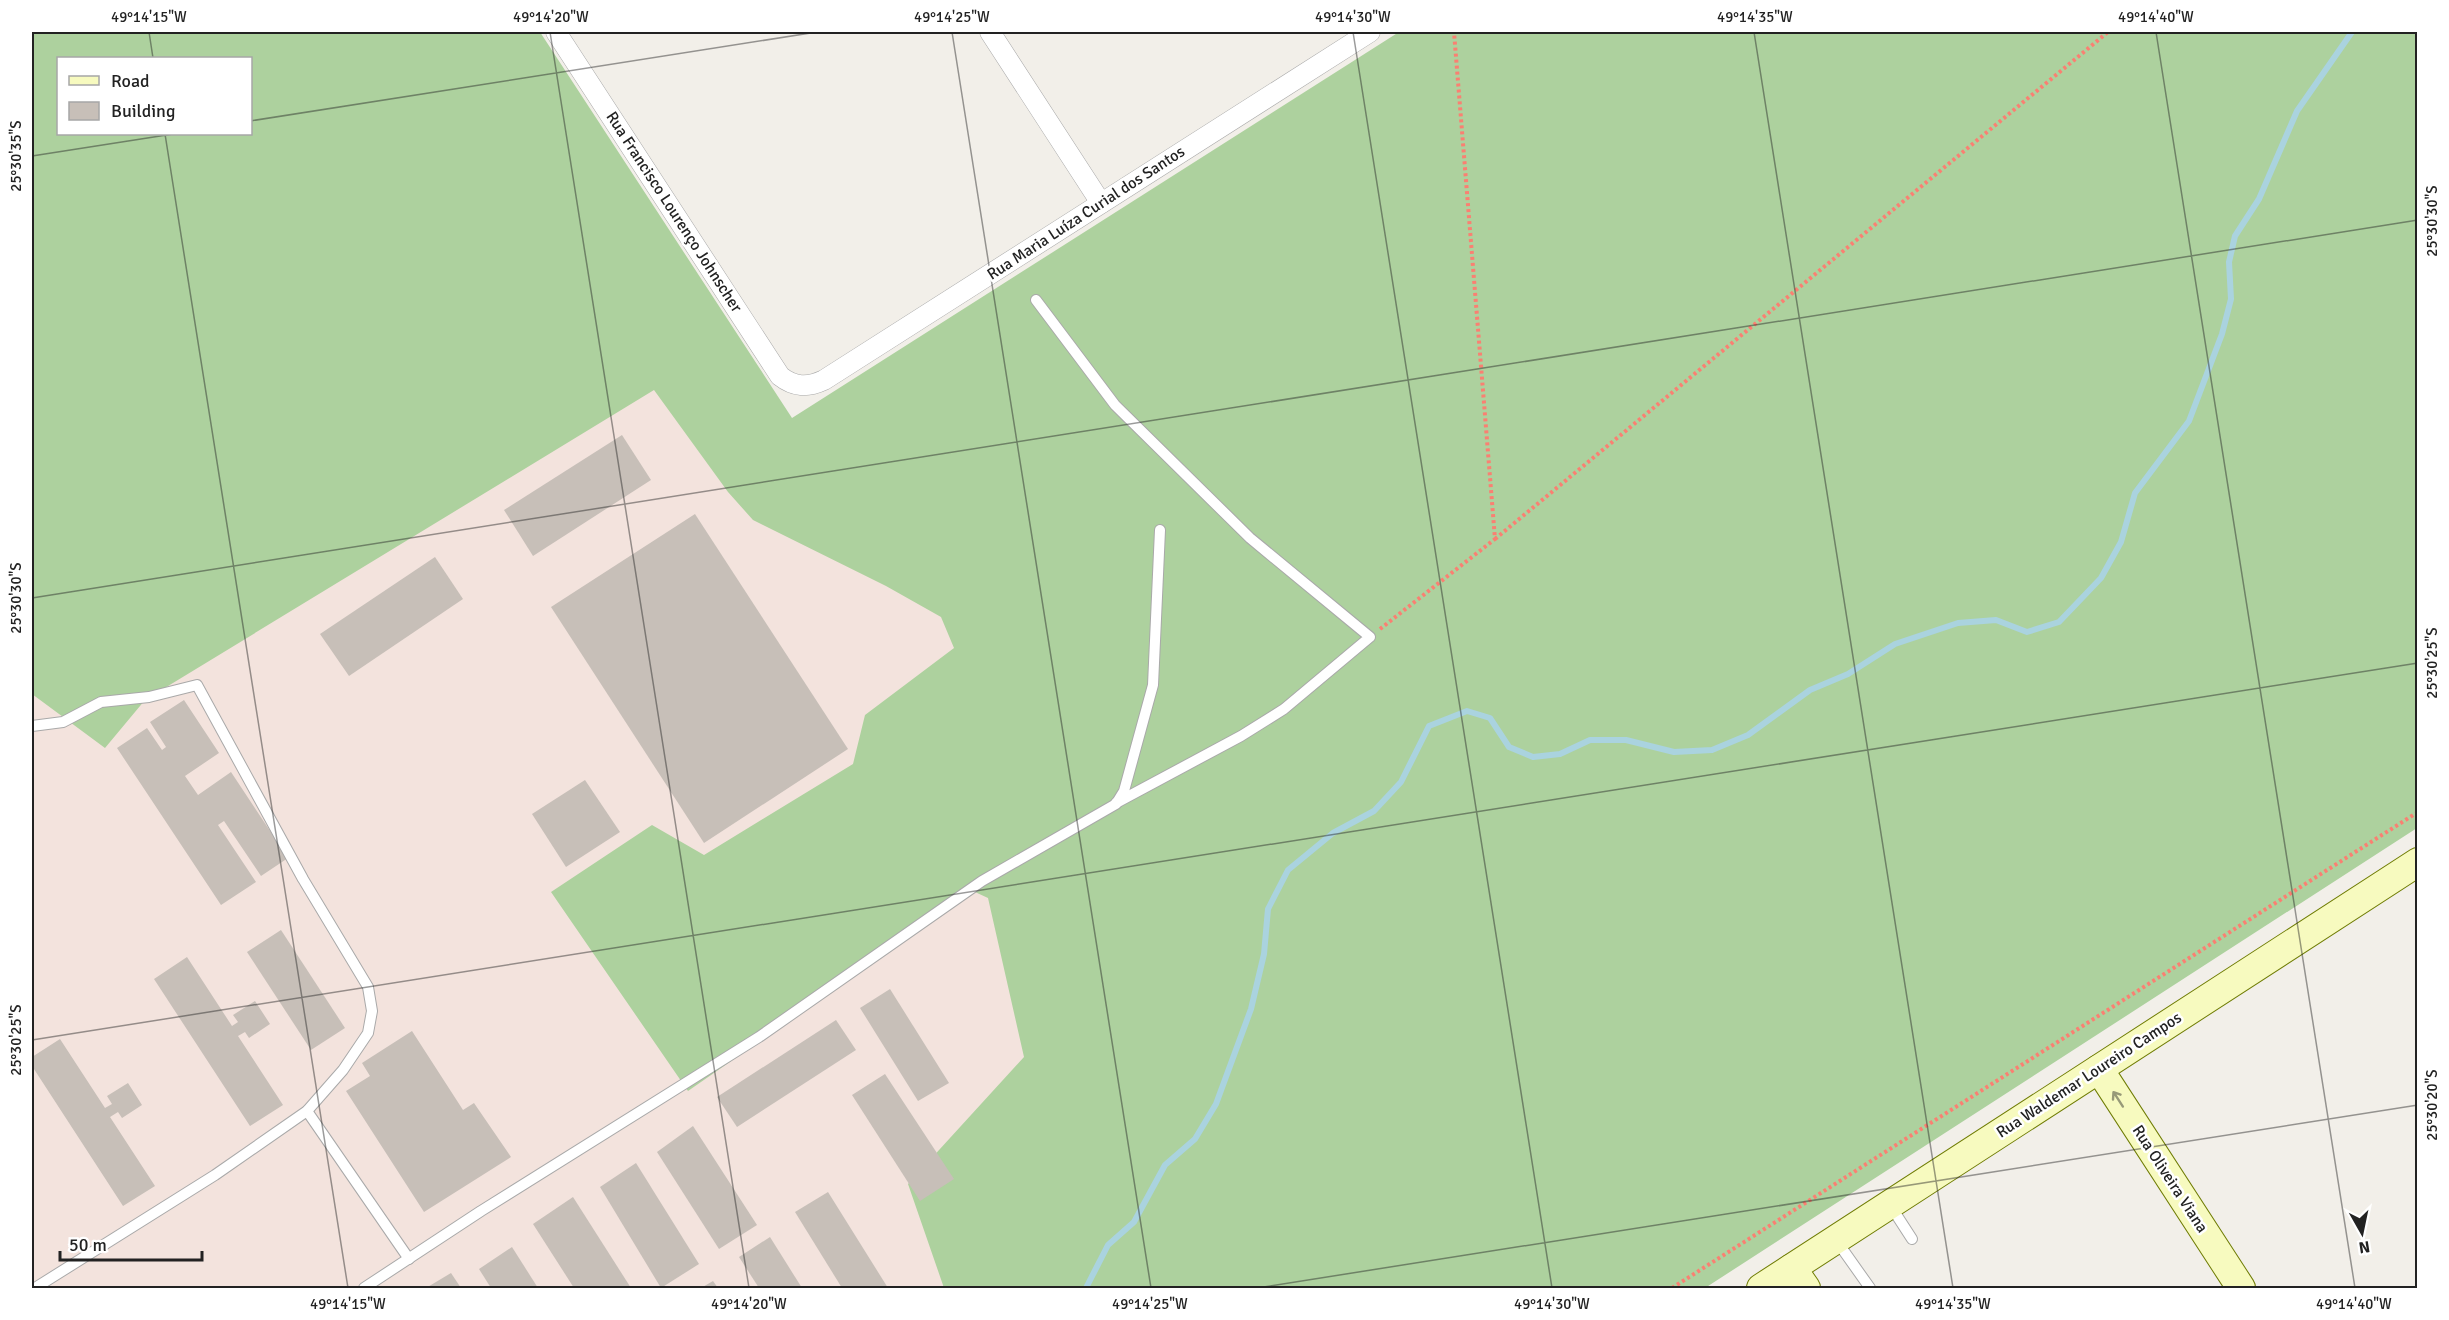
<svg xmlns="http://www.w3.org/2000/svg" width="2449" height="1320" font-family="Signika,sans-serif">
<rect width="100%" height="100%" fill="#f2efe9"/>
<path fill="#f3e3dd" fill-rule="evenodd" d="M32,32H537L789,422L2417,32L1701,1288H32ZM58,58H250V134H58Z"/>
<path fill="#add19e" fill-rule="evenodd" d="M32,32H540L792,418L1399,32H2417V828L1705,1288H944L908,1184L1024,1057L988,898L975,892L688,1091L551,892L652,825L704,855L853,764L865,715L954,648L941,617L886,586L753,520L728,492L654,390L145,700L105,748L32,694ZM58,58H250V134H58Z"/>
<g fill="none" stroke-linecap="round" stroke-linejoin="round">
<path stroke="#aad3df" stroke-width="6" d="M1086,1288L1108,1245L1134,1222L1165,1165L1195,1139L1216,1104L1251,1009L1264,954L1268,909L1288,870L1333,833L1374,811L1401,782L1429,726L1467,711L1490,718L1509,747L1533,757L1560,754L1590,740H1626L1674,752L1712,750L1748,735L1810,690L1848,674L1895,644L1958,623L1996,620L2027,632L2059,622L2101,578L2121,542L2135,493L2189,421L2222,334L2231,299L2229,262L2235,236L2259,199L2297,111L2352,32"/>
</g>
<g fill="#c7bfb8">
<path d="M622,435L651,480L533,556L504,510Z"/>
<path d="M695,514L848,749L704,843L551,607Z"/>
<path d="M435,557L463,599L349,676L320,634Z"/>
<path d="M184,700L219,753L185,776L198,795L231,772L288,858L261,876L224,821L218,825L256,882L221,905L117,748L147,728L162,750L166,747L150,722Z"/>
<path d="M585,780L620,832L566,867L532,814Z"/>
<path d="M281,930L345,1028L311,1050L247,952Z"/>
<path d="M187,957L232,1026L238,1022L233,1015L255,1001L270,1024L249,1038L245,1032L238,1036L283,1105L250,1126L154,979Z"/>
<path d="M890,989L949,1083L918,1101L860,1008Z"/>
<path d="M836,1020L856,1050L737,1127L717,1097Z"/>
<path d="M412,1031L463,1110L474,1103L511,1157L424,1212L346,1091L370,1076L362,1063Z"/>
<path d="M60,1039L105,1108L112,1104L107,1096L128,1083L142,1105L122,1118L118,1112L110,1117L155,1186L123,1206L32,1066V1057Z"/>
<path d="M885,1074L954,1179L920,1201L852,1095Z"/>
<path d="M693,1126L757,1225L719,1249L657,1152Z"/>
<path d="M636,1163L699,1264L661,1288L600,1187Z"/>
<path d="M828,1192L888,1288H842L795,1212Z"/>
<path d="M573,1197L631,1288H574L533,1224Z"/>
<path d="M770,1237L802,1288H759L739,1257Z"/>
<path d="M512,1247L538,1288H491L479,1269Z"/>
<path d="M451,1273L461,1288H426Z"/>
<path d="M713,1281L718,1288H701Z"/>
</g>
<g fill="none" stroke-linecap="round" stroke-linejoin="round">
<g stroke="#a9a9a9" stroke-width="12">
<g id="service">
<path d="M1036,300L1115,405L1250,538L1370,637L1284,709L1241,736L1116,803"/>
<path d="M32,726L63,722L101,702L149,697L197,685L303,879L368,987L372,1011L368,1033L343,1070L307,1111L215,1175L35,1288"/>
<path d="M307,1111L409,1259"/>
<path d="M1890,1205L1912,1239"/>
<path d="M1836,1240L1870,1288"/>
<path d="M364,1288L481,1211L759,1037L982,881L1116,804L1124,791L1153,685L1160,530"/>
</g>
</g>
<g stroke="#a9a9a9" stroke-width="21">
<g id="minor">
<path d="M556,32L780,376C794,387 807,388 824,380L1370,32"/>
<path d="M990,32L1101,203"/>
</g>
</g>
<g stroke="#707d05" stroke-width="30">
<g id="secondary">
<path d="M2099,1069L2241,1288"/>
<path d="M1792,1268L1806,1288"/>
<path d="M1761,1288L2418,862"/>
</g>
</g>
<g stroke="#fa8072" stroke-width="4" stroke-dasharray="3 3" stroke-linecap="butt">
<path d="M1495,539L2108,32"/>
<path d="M1380,629L1495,539L1454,32"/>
<path d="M1672,1288L2418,812"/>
</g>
<use href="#service" stroke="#fff" stroke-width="10"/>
<use href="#minor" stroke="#fff" stroke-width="20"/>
<use href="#secondary" stroke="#f7fabf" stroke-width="28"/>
</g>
<defs><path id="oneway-shaft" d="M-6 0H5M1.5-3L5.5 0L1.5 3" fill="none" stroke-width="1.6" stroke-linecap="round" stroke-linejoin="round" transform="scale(1.5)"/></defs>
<use stroke="#979978" href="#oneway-shaft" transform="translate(2118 1099) rotate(-123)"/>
<path fill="none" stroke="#222" stroke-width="1.5" stroke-opacity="0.45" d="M149,32L153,58M550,32L749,1288M952,32L1151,1288M1353,32L1552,1288M1754,32L1953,1288M2156,32L2355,1288M250,121L817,32M165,134L348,1288M32,156L173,134M32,598L2418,220M32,1040L2418,663M1257,1288L2418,1105"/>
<g text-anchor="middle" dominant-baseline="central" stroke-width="5" stroke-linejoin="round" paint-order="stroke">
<g font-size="16" fill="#222" stroke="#fff">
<text transform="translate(674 212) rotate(57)">Rua Francisco Lourenço Johnscher</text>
<text transform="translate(1086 213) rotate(-33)">Rua Maria Luíza Curial dos Santos</text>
<text transform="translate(2089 1075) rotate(-33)">Rua Waldemar Loureiro Campos</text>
<text transform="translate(2170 1179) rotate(57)">Rua Oliveira Viana</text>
</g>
</g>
<rect width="2449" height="1320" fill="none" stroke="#ffffff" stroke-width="66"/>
<rect x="57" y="57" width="195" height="78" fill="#ffffff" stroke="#a7a7a7" stroke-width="1.5"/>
<rect x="69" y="76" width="30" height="9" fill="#f7fabf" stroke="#a7a7a7" stroke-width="1.5"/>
<text x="111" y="87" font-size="18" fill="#222222">Road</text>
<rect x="69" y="102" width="30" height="18" fill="#c7bfb8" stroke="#a7a7a7" stroke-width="1.5"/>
<text x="111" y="117" font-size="18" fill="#222222">Building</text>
<g transform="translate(2362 1233) rotate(171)" stroke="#ffffff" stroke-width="4.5" paint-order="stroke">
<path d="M0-4.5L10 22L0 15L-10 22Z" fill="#222222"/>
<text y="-9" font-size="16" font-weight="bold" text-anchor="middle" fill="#222222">N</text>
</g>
<path d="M60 1251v9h142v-9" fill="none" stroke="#222222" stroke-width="3"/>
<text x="69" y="1251" font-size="18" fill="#222222" stroke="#ffffff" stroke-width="4.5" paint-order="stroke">50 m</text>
<rect x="33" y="33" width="2383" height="1254" fill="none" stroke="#222" stroke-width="2"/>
<g font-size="15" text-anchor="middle" fill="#222">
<text x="149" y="22">49°14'15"W</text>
<text x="551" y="22">49°14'20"W</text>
<text x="952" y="22">49°14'25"W</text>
<text x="1353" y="22">49°14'30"W</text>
<text x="1755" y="22">49°14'35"W</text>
<text x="2156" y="22">49°14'40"W</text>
<text transform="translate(16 156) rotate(-90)" y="5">25°30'35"S</text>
<text transform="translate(2432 221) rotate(-90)" y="5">25°30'30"S</text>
<text transform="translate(16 598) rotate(-90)" y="5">25°30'30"S</text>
<text transform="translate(2432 663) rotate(-90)" y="5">25°30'25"S</text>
<text transform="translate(16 1040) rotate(-90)" y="5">25°30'25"S</text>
<text transform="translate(2432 1105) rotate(-90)" y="5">25°30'20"S</text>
<text x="348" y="1309">49°14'15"W</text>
<text x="749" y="1309">49°14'20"W</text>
<text x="1150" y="1309">49°14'25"W</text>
<text x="1552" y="1309">49°14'30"W</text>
<text x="1953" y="1309">49°14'35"W</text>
<text x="2354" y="1309">49°14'40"W</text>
</g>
</svg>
